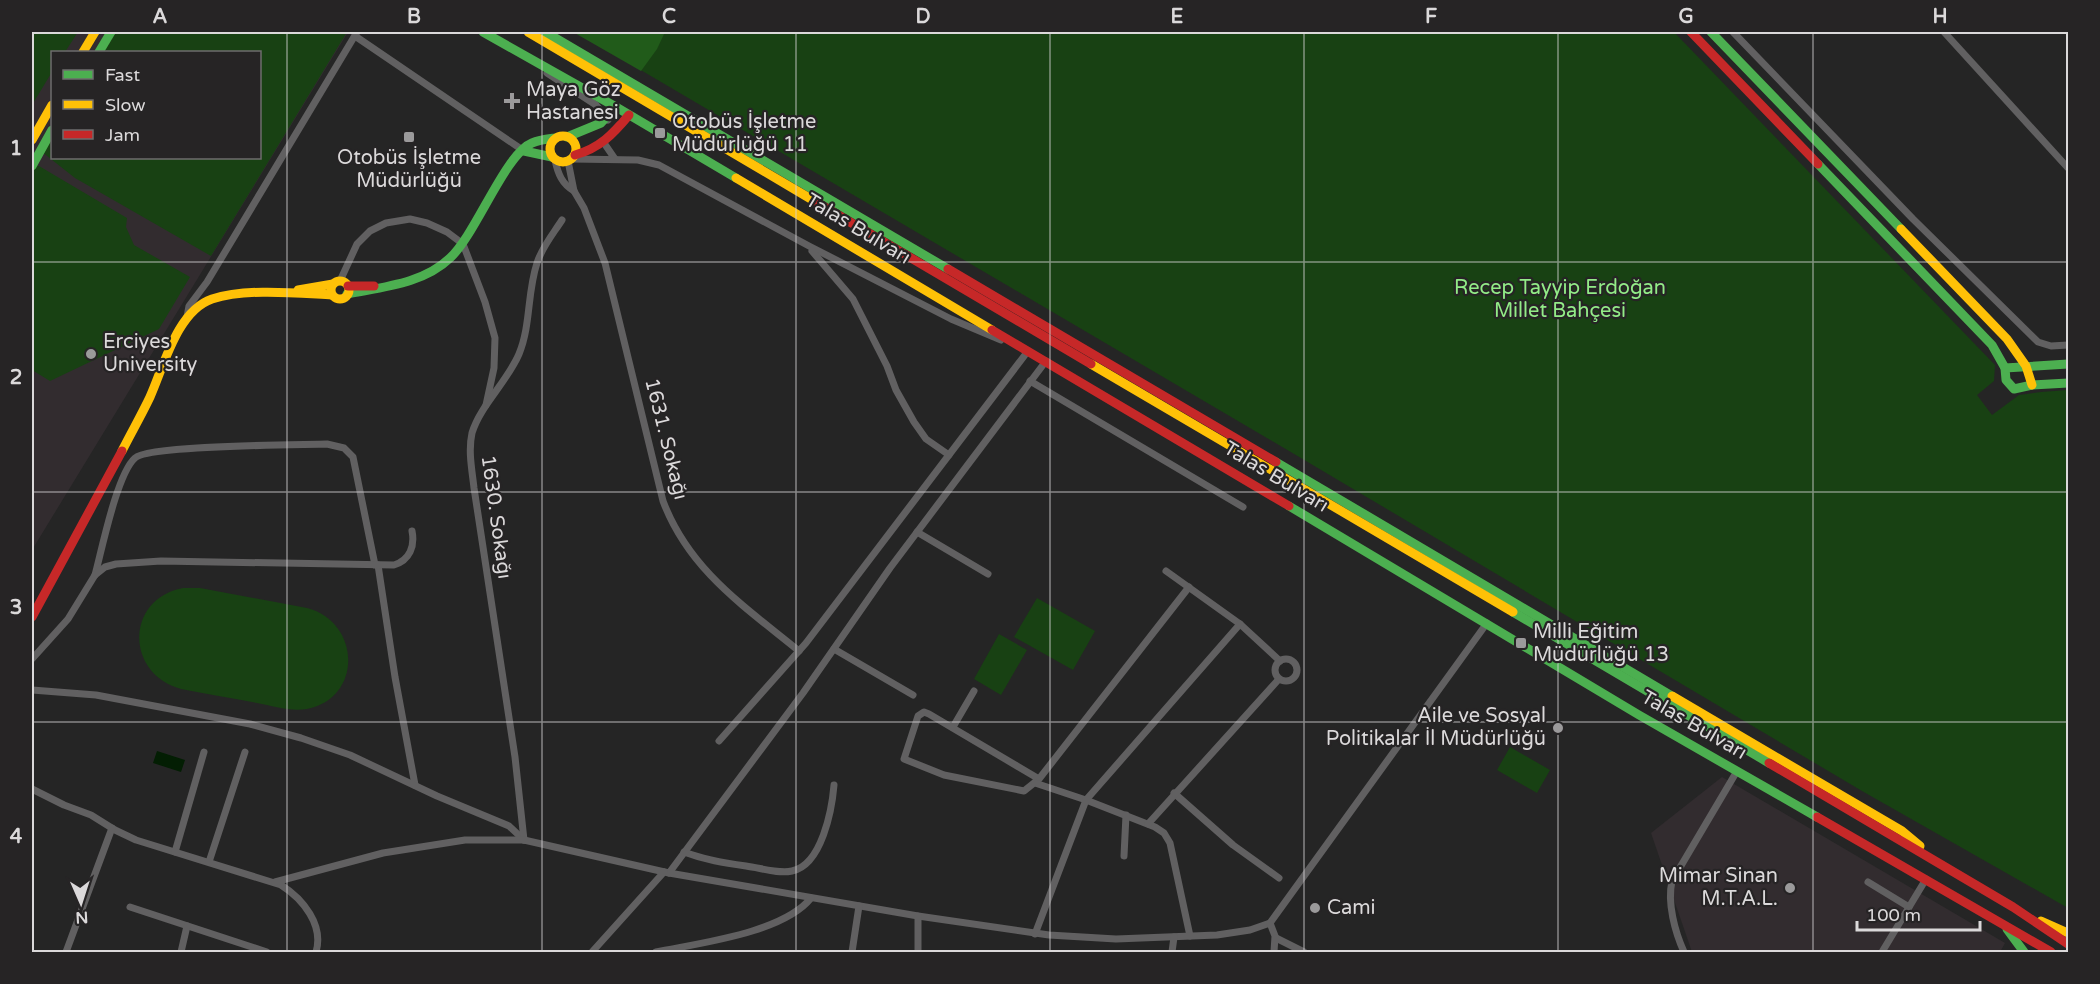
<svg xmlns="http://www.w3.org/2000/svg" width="2100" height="984" font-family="'Varela Round',sans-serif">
<rect width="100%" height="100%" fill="#252525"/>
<g fill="#322c2f" fill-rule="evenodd">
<path d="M32,32H348L32,550ZM52,52H260V158H52Z"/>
<path d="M1722,777L2005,943L2000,952H1692L1651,833Z"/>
</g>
<g fill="#184113">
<path d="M32,32H78L65,52H52V72L32,105Z"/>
<path d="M106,32H347L211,256L75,178L42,152L41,145L52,125V158H260V52H94Z"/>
<path d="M576,32H1674L1995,365L1994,381L1977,395L1992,415L2019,395L2041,392L2068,390V908L1862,791L1306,461Z"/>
<path d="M39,166L127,218L126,227L134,245L190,277L159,329L50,381L32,370V167Z"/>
<path d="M183,588H200L307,608C361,622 363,698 307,709C291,712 273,706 257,703C232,698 206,694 181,689C125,674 125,599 183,588Z"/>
<path d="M1037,598L1095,631L1073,670L1014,637Z"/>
<path d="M999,634L1027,650L1001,695L974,679Z"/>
<path d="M1510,747L1550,770L1537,793L1497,770Z"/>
</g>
<path fill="#215b1a" d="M573,32H665L657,49L641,71Z"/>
<path fill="#031e03" d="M157,751L185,760L181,772L153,763Z"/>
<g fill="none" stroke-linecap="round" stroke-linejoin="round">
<g stroke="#616061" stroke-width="7">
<path d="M1733,32L1913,219L2038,342L2051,346L2068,345"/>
<path d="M1944,32L2068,168"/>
<path d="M355,36L524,151"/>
<path d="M547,73L596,105L608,120"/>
<path d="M604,143L615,159"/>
<path d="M572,159L638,160L659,165L809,246L951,319L1001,340"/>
<path d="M555,160C558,174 562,184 574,191"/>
<path d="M568,161L574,191L584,208L605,263L663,501C689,570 744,606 799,651"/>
<path d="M812,251L853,299L887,366L896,390L914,422L926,439L949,455"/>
<path d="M340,281L357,244L370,231L386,223L410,219L427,223L447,232L463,244L485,302L495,338L494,368L486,405"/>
<path d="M187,317L189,306L207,282L357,32"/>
<path d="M1030,381L1243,507"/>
<path d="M917,532L988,574"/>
<path d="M378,565L395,677L415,785"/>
<path d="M1166,571L1240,624L1280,661"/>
<path d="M95,575C102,549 117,474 135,458C149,445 299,445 327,444L344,448L353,457L375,565"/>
<path d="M834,649L913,695"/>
<circle cx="1286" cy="670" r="11"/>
<path d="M32,659L68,619L95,575L105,567L116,564L161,561L394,565C410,560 415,546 412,531"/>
<path d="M32,690L96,695L250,724L301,738L350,755L437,796L509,826L524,840"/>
<path d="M953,727L974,691"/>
<path d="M719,741L806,643L1028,351L1025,350"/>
<path d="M1039,779L929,714L924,712L918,716L904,759L944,775L1024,791L1039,779L1189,587"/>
<path d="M1035,783L1086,800L1155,827L1164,833L1170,843L1190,936"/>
<path d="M32,789L64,805L91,815L115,830L136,840L281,885C303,899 324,925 316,952"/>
<path d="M1174,793L1233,845L1279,878"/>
<path d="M1148,824L1279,679"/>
<path d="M524,840L515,757L474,488C472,470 468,451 472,433C480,406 507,382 519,354C531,325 527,293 537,263C542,247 553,234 562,220"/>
<path d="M175,852L204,752"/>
<path d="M684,852C705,860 724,863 746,866C761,868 778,874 792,871C822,865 832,809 834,785"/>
<path d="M1124,856L1126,815"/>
<path d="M209,862L245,752"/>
<path d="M669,873L803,693L890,568L1046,361"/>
<path d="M275,882L383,853L465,840H524L669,873L918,916L1049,935L1116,939L1217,935L1250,930L1270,923L1487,623"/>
<path d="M1868,882L1909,907"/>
<path d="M130,907L267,952"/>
<path d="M1270,923L1275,936L1274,952"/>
<path d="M1035,934L1086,800L1240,624"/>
<path d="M1276,938L1304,952"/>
<path d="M66,952L112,828"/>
<path d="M181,952L187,926"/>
<path d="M592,952L664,872"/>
<path d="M656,952C699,943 783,933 811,898"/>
<path d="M852,952L859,906"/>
<path d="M918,952V916"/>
<path d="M1172,952L1174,937"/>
<path d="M1684,952C1675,932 1667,903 1672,881L1737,771"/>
<path d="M1882,952L1926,879"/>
</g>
<g stroke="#4caf50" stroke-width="9">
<path d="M483,32L616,107L736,178"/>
<path d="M545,32L948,269"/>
<path d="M1711,32L1901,229"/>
<path d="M99,52L111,32"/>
<path d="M567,137L601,123L616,107"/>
<path d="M524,151L552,157"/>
<path d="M1818,164L1992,345L2005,368L2006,380L2014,389L2032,385L2068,383"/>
<path d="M32,166L52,130"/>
<path d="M347,294C382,287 423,284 450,258C476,234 505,154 532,143C539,140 548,139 555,138"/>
<path d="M2005,368L2068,364"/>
<path d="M1276,462L1672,696"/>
<path d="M1289,506L1639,715L1817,817"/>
<path d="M1513,612L1769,763"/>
<path d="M2007,929L2024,952"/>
</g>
<g stroke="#ffc107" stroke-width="9">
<path d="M528,32L816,202"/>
<path d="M83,52L95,32"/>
<circle cx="563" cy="149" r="13"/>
<path d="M32,140L52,105"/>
<path d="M736,178L992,330"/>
<path d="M1901,229L2007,339L2026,366L2032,385"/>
<circle cx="340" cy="290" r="9"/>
<path d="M298,290L333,284"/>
<path d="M1091,364L1513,612"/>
<path d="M122,451C131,433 141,416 150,397C164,366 177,311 212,299C247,288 295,293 332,295"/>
<path d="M1672,696L1902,831L1920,846"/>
<path d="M2041,921L2068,933"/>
</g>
<g stroke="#c62828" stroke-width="9">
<path d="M1691,32L1818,164"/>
<path d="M575,155C600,148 613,134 629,115"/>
<path d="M816,202L1091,364"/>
<path d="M948,269L1276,462"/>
<path d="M348,286H374"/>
<path d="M992,330L1289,506"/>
<path d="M32,617L122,451"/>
<path d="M1769,763L2013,907L2068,944"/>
<path d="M1817,817L2051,952"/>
</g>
</g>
<path fill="none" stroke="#dbd9da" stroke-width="1.5" stroke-opacity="0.55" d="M287,32V952M542,32V952M796,32V952M1050,32V952M1304,32V952M1558,32V952M1813,32V952M32,262H2068M32,492H2068M32,722H2068"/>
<g fill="#9b9a9b" stroke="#262425" stroke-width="2">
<path d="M509 92h6v6h6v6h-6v6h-6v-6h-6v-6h6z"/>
<rect x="654" y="127" width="12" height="12" rx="3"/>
<rect x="403" y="131" width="12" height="12" rx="3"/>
<circle cx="91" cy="354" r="6"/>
<rect x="1515" y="637" width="12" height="12" rx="3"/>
<circle cx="1558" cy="728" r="6"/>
<circle cx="1790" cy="888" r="6"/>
<circle cx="1315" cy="908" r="6"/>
</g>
<g text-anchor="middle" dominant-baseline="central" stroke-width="4.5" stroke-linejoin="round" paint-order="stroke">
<g font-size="20" fill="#dbd9da" stroke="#262425" text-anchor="start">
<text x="526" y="90">Maya Göz<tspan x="526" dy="23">Hastanesi</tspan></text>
<text x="672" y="122">Otobüs İşletme<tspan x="672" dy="23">Müdürlüğü 11</tspan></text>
<text x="409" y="158" text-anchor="middle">Otobüs İşletme<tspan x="409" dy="23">Müdürlüğü</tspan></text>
<text x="103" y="342">Erciyes<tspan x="103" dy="23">University</tspan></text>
<text x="1533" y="632">Milli Eğitim<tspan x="1533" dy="23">Müdürlüğü 13</tspan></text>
<text x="1546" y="716" text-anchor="end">Aile ve Sosyal<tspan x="1546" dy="23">Politikalar İl Müdürlüğü</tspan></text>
<text x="1778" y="876" text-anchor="end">Mimar Sinan<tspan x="1778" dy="23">M.T.A.L.</tspan></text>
<text x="1327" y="908">Cami</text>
</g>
<g font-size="20" fill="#dbd9da" stroke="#262425">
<text transform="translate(858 229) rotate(31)">Talas Bulvarı</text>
<text transform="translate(666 439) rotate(76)">1631. Sokağı</text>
<text transform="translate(1276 477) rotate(31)">Talas Bulvarı</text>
<text transform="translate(496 517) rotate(82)">1630. Sokağı</text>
<text transform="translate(1694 725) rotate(30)">Talas Bulvarı</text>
</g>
<g font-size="20" fill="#92eb87" stroke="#262425">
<text x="1560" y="288">Recep Tayyip Erdoğan<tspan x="1560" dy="23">Millet Bahçesi</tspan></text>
</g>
</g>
<rect width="2100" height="984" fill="none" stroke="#262425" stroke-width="66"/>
<rect x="51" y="51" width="210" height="108" fill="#262425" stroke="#6e6c6d" stroke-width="1.5"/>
<rect x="63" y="70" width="30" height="9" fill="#4caf50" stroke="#6e6c6d" stroke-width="1.5"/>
<text x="105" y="81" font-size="18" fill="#dbd9da">Fast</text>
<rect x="63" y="100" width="30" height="9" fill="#ffc107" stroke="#6e6c6d" stroke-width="1.5"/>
<text x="105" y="111" font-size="18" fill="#dbd9da">Slow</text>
<rect x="63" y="130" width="30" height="9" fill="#c62828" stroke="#6e6c6d" stroke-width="1.5"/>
<text x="105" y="141" font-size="18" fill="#dbd9da">Jam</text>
<g transform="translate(81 903) rotate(177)" stroke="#262425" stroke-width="4.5" paint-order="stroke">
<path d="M0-4.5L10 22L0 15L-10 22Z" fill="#dbd9da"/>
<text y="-9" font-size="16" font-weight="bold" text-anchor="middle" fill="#dbd9da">N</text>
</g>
<path d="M1857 921v9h123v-9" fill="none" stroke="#dbd9da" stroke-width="3"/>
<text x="1866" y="921" font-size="18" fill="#dbd9da" stroke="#262425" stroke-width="4.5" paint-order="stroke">100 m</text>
<rect x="33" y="33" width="2034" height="918" fill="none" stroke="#dbd9da" stroke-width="2"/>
<g font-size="20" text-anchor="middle" font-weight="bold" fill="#dbd9da">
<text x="160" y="23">A</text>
<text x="414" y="23">B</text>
<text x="669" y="23">C</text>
<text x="923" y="23">D</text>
<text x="1177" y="23">E</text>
<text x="1431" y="23">F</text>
<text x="1686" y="23">G</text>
<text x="1940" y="23">H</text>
<text x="16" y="155">1</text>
<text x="16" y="384">2</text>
<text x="16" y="614">3</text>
<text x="16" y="843">4</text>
</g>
</svg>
